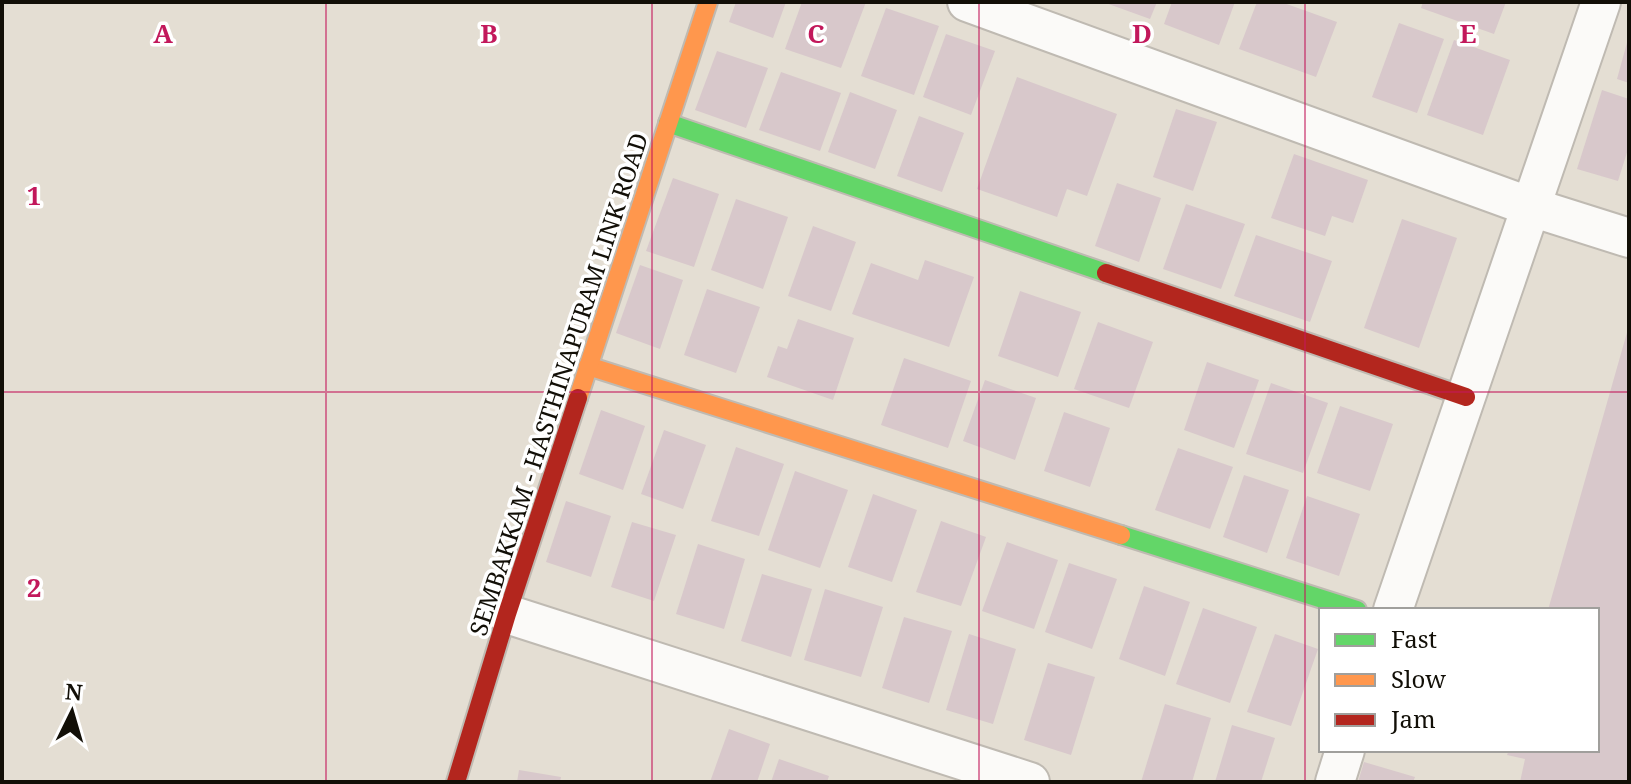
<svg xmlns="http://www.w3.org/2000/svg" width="1631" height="784" font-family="'Noto Serif',serif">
<rect width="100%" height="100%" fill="#e4ded3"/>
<g fill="#d8c8cb">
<path d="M736,2H786L773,38L729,22Z"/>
<path d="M802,2H866L841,68L785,49Z"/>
<path d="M1103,2H1157L1150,19Z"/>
<path d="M1172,2H1235L1219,45L1164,24Z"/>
<path d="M1257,2H1281L1337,22L1316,77L1239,49Z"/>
<path d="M1423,2H1506L1494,34L1421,8Z"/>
<path d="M886,8L939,26L914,95L861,76Z"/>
<path d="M1399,23L1444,39L1417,113L1372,97Z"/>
<path d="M946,34L995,51L971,115L923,97Z"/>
<path d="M1628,39L1629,40V83L1617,79Z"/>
<path d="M1454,40L1510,60L1483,135L1427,115Z"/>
<path d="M717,51L768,68L746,128L695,110Z"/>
<path d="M781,72L841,93L820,151L759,130Z"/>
<path d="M1017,77L1117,114L1087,196L1067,189L1057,217L977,189Z"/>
<path d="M1602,90L1629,99V146L1618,181L1577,169Z"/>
<path d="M850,92L897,110L875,169L828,152Z"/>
<path d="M1176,109L1217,122L1193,191L1153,177Z"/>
<path d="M919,116L964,133L942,192L897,176Z"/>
<path d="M1294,154L1368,180L1353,223L1332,216L1325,236L1271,218Z"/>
<path d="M673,178L719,194L694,267L646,251Z"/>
<path d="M1117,183L1161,198L1139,262L1095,246Z"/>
<path d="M736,199L788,217L763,289L711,270Z"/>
<path d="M1186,204L1245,224L1221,289L1163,269Z"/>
<path d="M1402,219L1457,238L1419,348L1364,328Z"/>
<path d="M813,226L856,242L831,311L788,296Z"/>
<path d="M1256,235L1332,261L1310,322L1234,296Z"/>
<path d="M925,260L974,277L949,347L852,314L871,263L918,280Z"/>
<path d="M640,265L683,280L660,349L616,333Z"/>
<path d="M707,289L760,307L736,373L684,355Z"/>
<path d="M1020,291L1081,312L1058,377L998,356Z"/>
<path d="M798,319L854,338L833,400L767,377L778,346L787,349Z"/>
<path d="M1098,322L1153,342L1129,408L1074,389Z"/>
<path d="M1628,329L1629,782L1610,780L1609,782H1520L1525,759L1507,755L1509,750H1597V610H1548Z"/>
<path d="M904,358L971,381L948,448L881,425Z"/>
<path d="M1207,362L1259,380L1234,448L1184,430Z"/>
<path d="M985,380L1036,398L1015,460L963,441Z"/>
<path d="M1271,383L1328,403L1303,473L1246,454Z"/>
<path d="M1340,406L1393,424L1370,491L1317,473Z"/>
<path d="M601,410L645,426L623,490L579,474Z"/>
<path d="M1064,412L1110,428L1090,487L1044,471Z"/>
<path d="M664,430L706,445L683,509L641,494Z"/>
<path d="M736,447L784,464L759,536L711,521Z"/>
<path d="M1178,448L1233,467L1210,529L1155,510Z"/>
<path d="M795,471L848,490L820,568L768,550Z"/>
<path d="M1244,475L1289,490L1267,553L1223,537Z"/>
<path d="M873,494L917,510L892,582L848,567Z"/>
<path d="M1307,496L1360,514L1339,576L1286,558Z"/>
<path d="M566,501L611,516L591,577L546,562Z"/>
<path d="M941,521L986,537L961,606L916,592Z"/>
<path d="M632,522L676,535L654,601L611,587Z"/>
<path d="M1007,542L1058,560L1034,629L982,611Z"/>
<path d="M698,544L745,559L724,629L676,614Z"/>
<path d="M1069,563L1117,579L1092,649L1045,632Z"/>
<path d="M762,574L812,589L791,657L741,641Z"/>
<path d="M1144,586L1190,602L1165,676L1119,659Z"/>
<path d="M825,589L883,607L861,677L804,660Z"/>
<path d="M1203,608L1257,627L1230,703L1176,684Z"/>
<path d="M904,617L952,631L929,703L882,688Z"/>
<path d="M969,634L1016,649L993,724L946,710Z"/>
<path d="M1275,634L1318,649L1291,726L1247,712Z"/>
<path d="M1048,663L1095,677L1071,755L1024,740Z"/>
<path d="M1165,704L1211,718L1192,782H1141Z"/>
<path d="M1232,725L1275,738L1261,782H1215Z"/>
<path d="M729,729L770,744L757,782H710Z"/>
<path d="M779,759L829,776L827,782H771Z"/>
<path d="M1364,762L1415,777L1413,782H1358Z"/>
<path d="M519,770L561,777L560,782H517Z"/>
</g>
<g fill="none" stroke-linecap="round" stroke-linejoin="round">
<g stroke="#bfbab2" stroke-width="42">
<g id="street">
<path d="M967,2L1531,207L1629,238"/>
<path d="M1393,610L1601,2"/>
<path d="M507,614L1030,782"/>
<path d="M1335,782L1345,750"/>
</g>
</g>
<g stroke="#bfbab2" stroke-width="22">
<g id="fast">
<path d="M668,123L1106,273"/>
<path d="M1121,535L1357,610"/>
</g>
</g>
<g stroke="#bfbab2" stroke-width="22">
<g id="slow">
<path d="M588,366L1121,535"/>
<path d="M578,398L708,2"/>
</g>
</g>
<g stroke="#bfbab2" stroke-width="22">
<g id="jam">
<path d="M1106,273L1466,397"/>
<path d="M456,782L507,614L578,398"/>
</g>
</g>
<use href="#street" stroke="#fbfaf8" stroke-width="38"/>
<use href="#fast" stroke="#63d668" stroke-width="18"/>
<use href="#slow" stroke="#ff974d" stroke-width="18"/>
<use href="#jam" stroke="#b3261e" stroke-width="18"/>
</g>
<path fill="none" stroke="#c2185b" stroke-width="2" stroke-opacity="0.55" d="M326,2V782M652,2V782M979,2V782M1305,2V782M2,392H1629"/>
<g text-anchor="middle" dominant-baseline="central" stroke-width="7" stroke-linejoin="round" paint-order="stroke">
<g font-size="24" fill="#120f07" stroke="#fff">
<text transform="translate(558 384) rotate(-72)">SEMBAKKAM - HASTHINAPURAM LINK ROAD</text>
</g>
</g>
<g font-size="26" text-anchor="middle" font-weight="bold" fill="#c2185b" stroke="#fff" stroke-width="7" stroke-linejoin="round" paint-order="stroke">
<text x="163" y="43">A</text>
<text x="489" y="43">B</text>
<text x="816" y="43">C</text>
<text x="1142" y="43">D</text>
<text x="1468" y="43">E</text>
<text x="34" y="205">1</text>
<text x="34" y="597">2</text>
</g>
<rect width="1631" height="784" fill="none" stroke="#120f07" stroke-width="8"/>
<rect x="1319" y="608" width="280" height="144" fill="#ffffff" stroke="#a09f9c" stroke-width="2"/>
<rect x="1335" y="634" width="40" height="12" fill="#63d668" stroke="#a09f9c" stroke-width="2"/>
<text x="1391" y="648" font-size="24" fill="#120f07">Fast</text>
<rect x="1335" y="674" width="40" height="12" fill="#ff974d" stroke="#a09f9c" stroke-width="2"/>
<text x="1391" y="688" font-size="24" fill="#120f07">Slow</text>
<rect x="1335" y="714" width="40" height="12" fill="#b3261e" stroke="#a09f9c" stroke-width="2"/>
<text x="1391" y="728" font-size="24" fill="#120f07">Jam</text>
<g transform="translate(72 712) rotate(5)" stroke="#ffffff" stroke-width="6" paint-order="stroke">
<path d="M0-6L14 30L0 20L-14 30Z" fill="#120f07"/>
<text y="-12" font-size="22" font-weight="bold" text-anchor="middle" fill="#120f07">N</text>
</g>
</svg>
